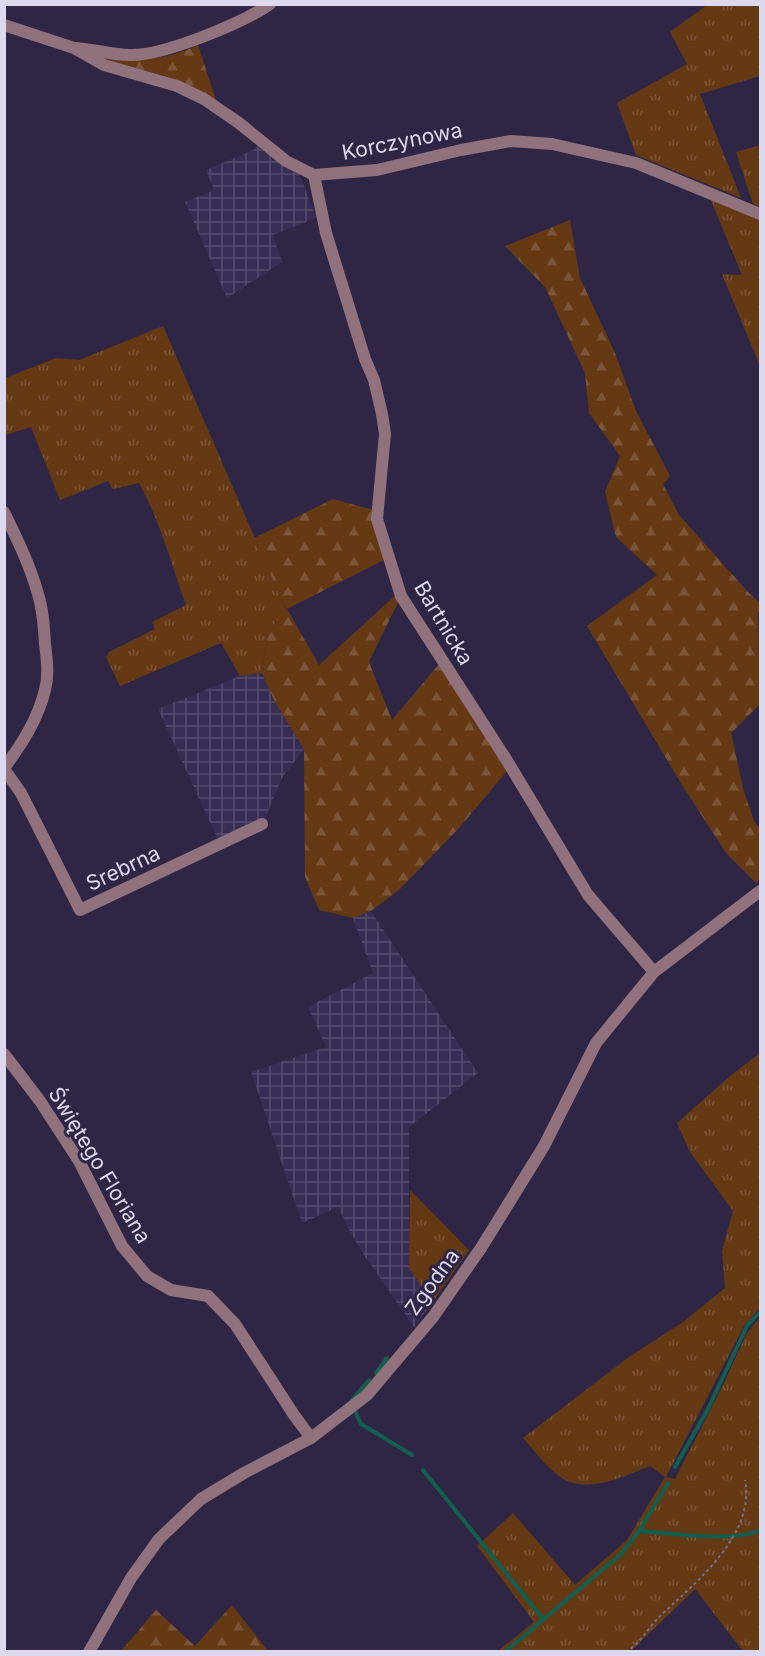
<svg xmlns="http://www.w3.org/2000/svg" width="765" height="1656" font-family="Inter,sans-serif">
<defs>
<pattern id="industrial-grid" width="8" height="8" patternUnits="userSpaceOnUse" patternTransform="scale(1.5)"><rect width="8" height="8" fill="#382d54"/><path d="M0 4h8M4 0v8" fill="none" stroke="#544b6d"/></pattern>
<pattern id="grass-tufts" width="24" height="20" patternUnits="userSpaceOnUse" patternTransform="scale(1.5)"><rect width="24" height="20" fill="#663915"/><path d="M3 7l-1-3M5 7V3M7 7l1-3M15 17l-1-3M17 17v-4M19 17l1-3" fill="none" stroke="#7b5537"/></pattern>
<pattern id="forest-firs" width="22" height="20" patternUnits="userSpaceOnUse" patternTransform="scale(1.5)"><rect width="22" height="20" fill="#663915"/><path d="M5 1l3.5 6h-7zM16 11l3.5 6h-7z" fill="#7b5537"/></pattern>
</defs>
<rect width="100%" height="100%" fill="#2f2646"/>
<g fill="url(#industrial-grid)">
<path d="M256,144L300,175L316,218L273,235L282,262L227,298L185,202L214,190L206,170L255,149Z"/>
<path d="M262,673L276,704L304,749L282,778L265,819L218,840L158,709L240,676Z"/>
<path d="M371,911L478,1073L409,1127V1268L432,1303L414,1327L366,1258L352,1235L338,1207L302,1223L251,1072L326,1047L308,1007L373,973L353,918Z"/>
</g>
<g fill="url(#grass-tufts)">
<path d="M707,5H760V76L700,94L741,198L636,155L617,103L687,64L670,32Z"/>
<path d="M760,145V207L753,204L736,152Z"/>
<path d="M710,198L760,219V366L722,274L742,275Z"/>
<path d="M163,326L286,610L268,632L262,673L240,676L221,643L120,686L106,657L109,652L155,629L152,622L186,605C171,563 160,521 139,483L113,489L108,481L60,500L31,427L5,435V378L56,358L79,360Z"/>
<path d="M760,1053V1308L744,1326L666,1477L675,1479L721,1389L747,1333L760,1317V1651H743L695,1589L631,1651H498L534,1622L477,1546L513,1513L575,1585L627,1540L665,1477L650,1466C624,1476 585,1496 559,1476C545,1466 534,1450 523,1438L629,1357L683,1322L725,1288L722,1251L733,1211L690,1152L677,1123L729,1077Z"/>
<path d="M410,1190L469,1250L432,1303L409,1268Z"/>
</g>
<g fill="url(#forest-firs)">
<path d="M198,45L216,100L168,77L94,56C132,60 162,63 198,45Z"/>
<path d="M570,220L580,278L615,353L636,411L670,476L663,484L679,515L748,592L760,603V611L758,612L760,704L731,733L744,792L754,821L760,828V879L756,883L726,853L682,785L587,626L657,575L616,537L605,492L620,456L589,413L585,373L545,287L505,246Z"/>
<path d="M333,499L373,510L386,559L287,609L319,665L397,594L399,600L369,662L392,720L439,664L508,770L460,827L400,889L371,911L353,918L319,910L305,877L304,749L276,704L262,673L268,632L286,609L254,538Z"/>
<path d="M232,1605L268,1651H121L156,1610L195,1646Z"/>
</g>
<g fill="none" stroke-linecap="round" stroke-linejoin="round">
<g stroke="#125f50" stroke-width="4">
<path d="M376,1373L387,1358"/>
<path d="M352,1400L369,1380"/>
<path d="M356,1413L361,1424L412,1455"/>
<path d="M675,1467L708,1409L747,1326L760,1312"/>
<path d="M423,1470L543,1619"/>
<path d="M639,1531C671,1533 732,1543 760,1530"/>
<path d="M505,1652L621,1554L639,1531L668,1483"/>
</g>
<path stroke="#77718c" stroke-width="2" stroke-dasharray="3 3" stroke-linecap="butt" d="M626,1652C639,1644 648,1629 658,1618C694,1584 756,1535 745,1480"/>
<g stroke="#90717c" stroke-width="12">
<path d="M4,25L74,48L104,65L177,86L204,99L239,123L286,161L314,175L377,170L461,150L511,141L552,144L636,163L760,214"/>
<path d="M75,48C94,49 112,55 130,55C163,56 243,23 270,4"/>
<path d="M314,175L326,233L365,359L374,380L382,414L385,434L377,519L401,596L506,759L588,895L654,972"/>
<path d="M4,512C17,539 30,565 38,594C43,610 44,627 45,644C47,660 49,675 45,690C38,719 22,744 4,768"/>
<path d="M4,769L21,793L80,910L262,824"/>
<path d="M4,1054L40,1101L79,1161L122,1246L147,1276L171,1290L208,1296L235,1324L294,1415L311,1438"/>
<path d="M89,1652L131,1578L159,1539L201,1499L244,1473L311,1438L367,1395L433,1317L481,1248L544,1146L596,1043L654,972L760,891"/>
</g>
</g>
<g text-anchor="middle" dominant-baseline="central" stroke-width="6" stroke-linejoin="round" paint-order="stroke">
<g font-size="21" fill="#dcd8ed" stroke="#2f2646">
<text transform="translate(402 141) rotate(-11)">Korczynowa</text>
<text transform="translate(444 623) rotate(59)">Bartnicka</text>
<text transform="translate(123 868) rotate(-25)">Srebrna</text>
<text transform="translate(100 1165) rotate(59)">Świętego Floriana</text>
<text transform="translate(432 1282) rotate(-54)">Zgodna</text>
</g>
</g>
<rect width="765" height="1656" fill="none" stroke="#dcd8ed" stroke-width="12"/>
</svg>
